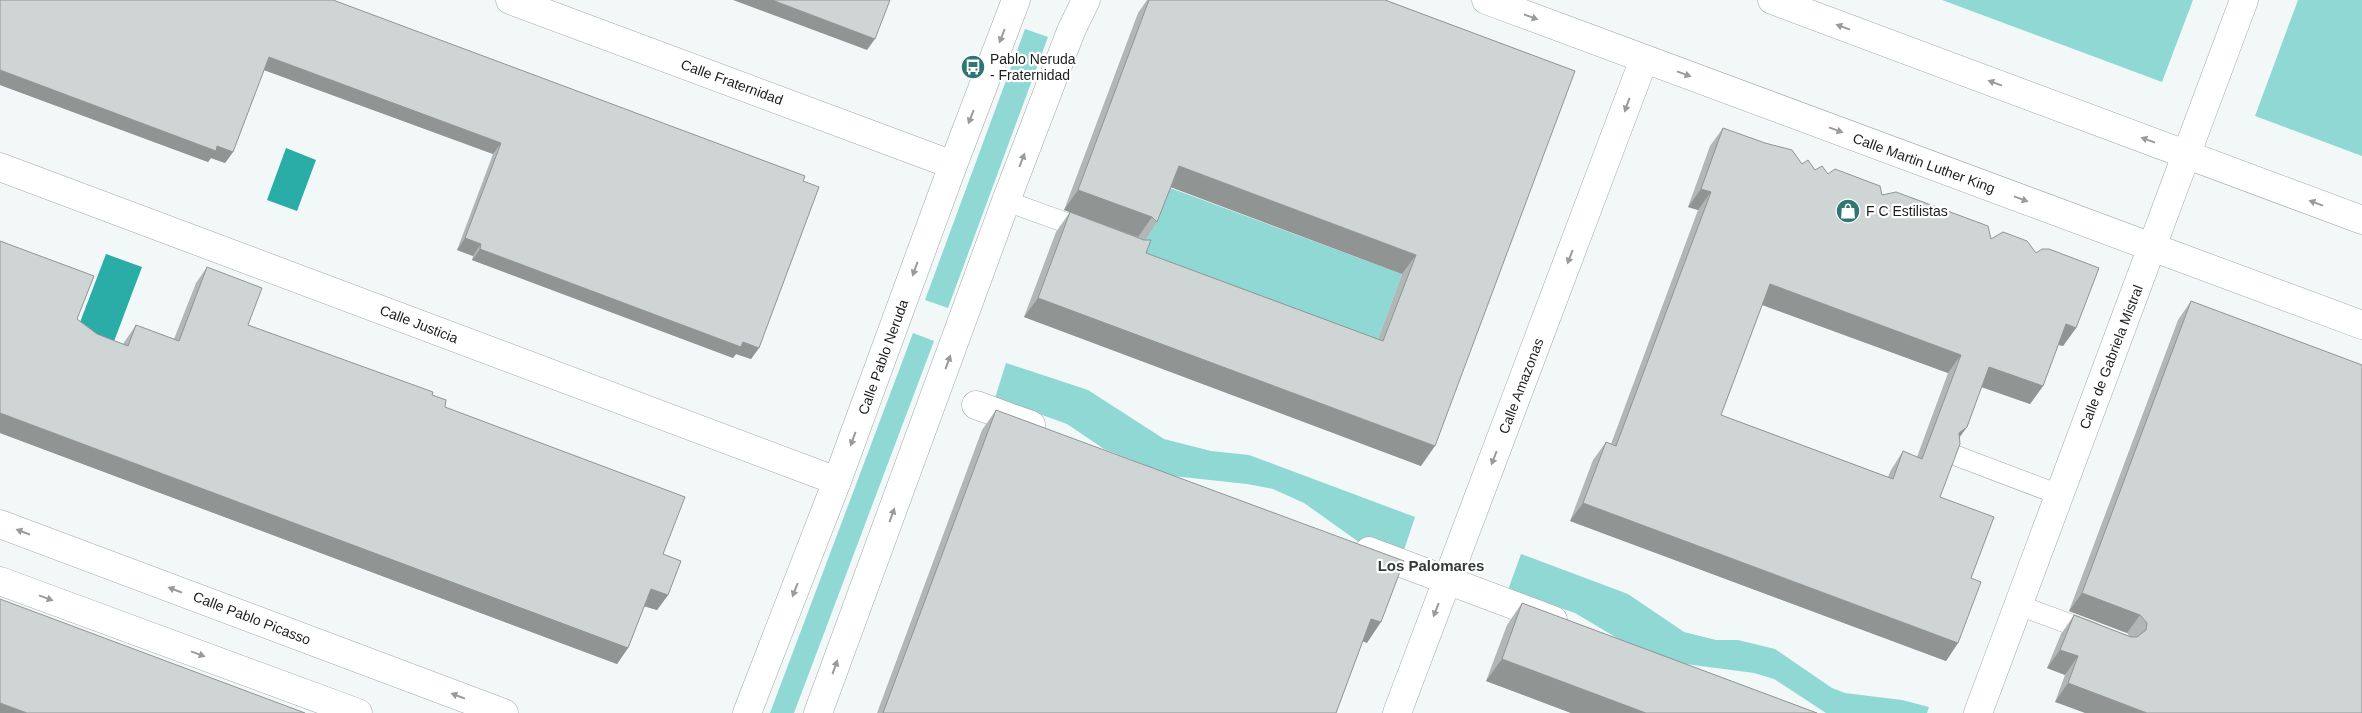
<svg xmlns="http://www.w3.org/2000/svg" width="2362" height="713" font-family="Helvetica,sans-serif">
<rect width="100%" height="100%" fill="#f2f8f8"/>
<g fill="#8fd8d4">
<path d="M1942,0H2193L2162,82Z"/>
<path d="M2298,0H2362V156L2255,116Z"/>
<path d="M1025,29L1048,37L948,308L925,300Z"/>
<path d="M1165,186L1402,274L1370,361L1132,272Z"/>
<path d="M913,333L934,341L794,713H770Z"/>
<path d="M1006,363L1088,390L1164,439L1211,451L1249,455L1415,517L1401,559L1363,545L1304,503L1273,489L1247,484L1173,476L1104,449L1067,424L995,398Z"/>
<path d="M1521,554L1628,594L1684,632L1716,640H1738L1775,649L1832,688L1845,693L1902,700L1929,707L1927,713H1826L1774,679L1754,673L1678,663L1627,644L1575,613L1508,590Z"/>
</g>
<g fill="#2aaca7">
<path d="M286,148L316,160L297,211L267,200Z"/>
<path d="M106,254L142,267L110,352L74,338Z"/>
</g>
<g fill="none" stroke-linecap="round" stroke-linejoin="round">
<g stroke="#a1a8a7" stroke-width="21">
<g id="service">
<path d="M1006,201L1089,231"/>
<path d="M1957,456L2060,495"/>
<path d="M2018,605L2094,633"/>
</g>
</g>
<g stroke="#a1a8a7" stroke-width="29">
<g id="pedestrian">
<path d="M976,405L1031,425"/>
<path d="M1369,551L1553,620"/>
</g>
</g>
<g stroke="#a1a8a7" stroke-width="29">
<g id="minor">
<path d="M510,0L953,165"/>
<path d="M1486,0L2362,325"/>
<path d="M1772,0L2362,220"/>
<path d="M0,167L837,481"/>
<path d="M0,524L504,713"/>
<path d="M0,581L358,713"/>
<path d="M747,713L837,481L953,165L1016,0"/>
<path d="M818,713L1006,201L1071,31L1086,0"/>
<path d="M1397,713L1644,59"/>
<path d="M1978,713L2244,0"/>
</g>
</g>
<use href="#service" stroke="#fff" stroke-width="20"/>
<use href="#pedestrian" stroke="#fff" stroke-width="28"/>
<use href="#minor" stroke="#fff" stroke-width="28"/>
</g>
<g fill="#b1b7b6" fill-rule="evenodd">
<path d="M0,0L803,181L759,348L751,359L736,354L733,358L472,260L473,256L457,250L493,154L264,70L233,152L225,163L211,158L208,162L0,85Z"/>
<path d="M1147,0H1385L1575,71L1421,466L1024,317L1056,232L1070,212L1140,238L1138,237L1064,210L1138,13ZM1171,187L1402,274L1378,339L1146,253L1145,240L1157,222Z"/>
<path d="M1723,128L1815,170L1828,174L1882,195L1991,239L2076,328L2063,346L2058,345L2043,386L2030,404L1981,387L1967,427L1959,437L1940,497L1971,578L1958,643L1946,661L1570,521L1593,460L1606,442L1611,444L1698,210L1688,207L1710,146ZM1762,305L1948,373L1917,457L1903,451L1891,470L1888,477L1721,415Z"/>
<path d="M0,241L77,319L97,334L123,344L125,341L136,325L174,339L196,283L207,267L248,325L432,395L445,407L663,554L668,595L657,610L644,606L628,648L617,664L0,433Z"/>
<path d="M2191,301L2362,713L2055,702L2065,675L2047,668L2061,634L2074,615L2129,636L2127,633L2069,611L2178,320Z"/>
<path d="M996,410L1367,643L1363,641L1336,713H877L982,430Z"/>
<path d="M1522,603L1817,713H1571L1486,681L1507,625Z"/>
</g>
<g fill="#909594">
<path d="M733,0H772L875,39L867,50Z"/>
<path d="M269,57L501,143L493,154L261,69Z"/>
<path d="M0,70L217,146L233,152L225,163L211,158L208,162L0,85Z"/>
<path d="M1179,166L1416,255L1402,274L1165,185Z"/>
<path d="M1701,189L1711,192L1698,210L1688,207Z"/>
<path d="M1078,190L1152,217L1138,237L1064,210Z"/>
<path d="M465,238L481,244L473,256L457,250Z"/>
<path d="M480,249L743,342L759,348L751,359L736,354L733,358L472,260Z"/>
<path d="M1770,284L1961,355L1948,373L1757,303Z"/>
<path d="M1038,298L1435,446L1421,466L1024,317Z"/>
<path d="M2066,324L2076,328L2063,346L2053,343Z"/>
<path d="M1989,367L2043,386L2030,404L1976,385Z"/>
<path d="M0,413L628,648L617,664L0,433Z"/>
<path d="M1967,427L1954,445L1959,433Z"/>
<path d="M1583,503L1958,643L1946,661L1570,521Z"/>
<path d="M651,589L668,595L657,610L640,605Z"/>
<path d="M2082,593L2140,615L2127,633L2069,611Z"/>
<path d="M1371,619L1381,622L1367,643L1357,639Z"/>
<path d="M2060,650L2078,656L2065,675L2047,668Z"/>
<path d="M1502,659L1646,713H1571L1486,681Z"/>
<path d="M2068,683L2147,713H2085L2055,702Z"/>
<path d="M0,703L27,713H0Z"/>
</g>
<g fill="#ced5d4" stroke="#909594" fill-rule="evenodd">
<path d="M0,0H333L805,176L803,181L819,187L759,348L743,342L741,347L480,249L481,244L465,238L501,143L269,57L233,152L217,146L216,151L0,70Z"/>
<path d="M772,0H890L875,39Z"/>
<path d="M1149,0H1385L1575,71L1435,446L1038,298L1070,212L1144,240H1151L1146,253L1383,341L1416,255L1179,166L1157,222L1152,217L1078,190Z"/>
<path d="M1723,128L1765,143L1792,150L1802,164L1808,160L1815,170L1822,166L1828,174L1835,169L1880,186L1882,195L1896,192L1988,226L1991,239L2003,232L2027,241L2036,253L2042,249H2049L2099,268L2076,328L2066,324L2043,386L1989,367L1967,427L1959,433L1960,444L1940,497L1994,517L1971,578L1981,582L1958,643L1583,503L1606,442L1616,446L1711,192L1701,189ZM1770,284L1961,355L1922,459L1903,451L1893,479L1721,415Z"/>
<path d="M0,241L94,276L77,319L97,334L128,346L136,325L179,341L207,267L262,288L248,325L433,392L432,395L446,400L445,407L685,497L663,554L681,561L668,595L651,589L628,648L0,413Z"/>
<path d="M2191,301L2362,365V713H2147L2068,683L2078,656L2060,650L2074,615L2131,637H2137L2146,630L2147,623L2140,615L2082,593Z"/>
<path d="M996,410L1404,561L1381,622L1371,619L1336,713H883Z"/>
<path d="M0,599L305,713H27L0,703Z"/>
<path d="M1522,603L1817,713H1646L1502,659Z"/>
</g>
<defs><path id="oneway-solid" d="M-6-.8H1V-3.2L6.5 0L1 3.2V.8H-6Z" transform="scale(1.25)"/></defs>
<g fill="#999a9a">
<use href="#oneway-solid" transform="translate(1531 17) rotate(20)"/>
<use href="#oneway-solid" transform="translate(1843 27) rotate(-160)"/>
<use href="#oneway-solid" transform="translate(1002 36) rotate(111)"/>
<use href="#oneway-solid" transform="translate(1684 74) rotate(20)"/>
<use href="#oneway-solid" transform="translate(1995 83) rotate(-160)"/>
<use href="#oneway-solid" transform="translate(1627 105) rotate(110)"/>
<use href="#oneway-solid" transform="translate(971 117) rotate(111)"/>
<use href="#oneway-solid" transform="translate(1836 130) rotate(20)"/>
<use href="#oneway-solid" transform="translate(2148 140) rotate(-160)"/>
<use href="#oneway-solid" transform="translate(1022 160) rotate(-69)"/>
<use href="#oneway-solid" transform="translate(2021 199) rotate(20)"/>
<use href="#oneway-solid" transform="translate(2316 203) rotate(-160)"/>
<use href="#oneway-solid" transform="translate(1570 257) rotate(111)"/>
<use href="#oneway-solid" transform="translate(915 269) rotate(110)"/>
<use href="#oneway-solid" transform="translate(948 362) rotate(-70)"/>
<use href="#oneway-solid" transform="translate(853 439) rotate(110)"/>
<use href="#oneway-solid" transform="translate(1494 458) rotate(111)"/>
<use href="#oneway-solid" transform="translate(892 515) rotate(-70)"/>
<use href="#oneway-solid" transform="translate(23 532) rotate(-159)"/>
<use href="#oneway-solid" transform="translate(175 590) rotate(-159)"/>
<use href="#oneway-solid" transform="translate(795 590) rotate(111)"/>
<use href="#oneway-solid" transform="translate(46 598) rotate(20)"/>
<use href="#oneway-solid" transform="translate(1436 610) rotate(111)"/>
<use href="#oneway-solid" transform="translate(198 654) rotate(20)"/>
<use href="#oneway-solid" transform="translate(835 667) rotate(-70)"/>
<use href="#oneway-solid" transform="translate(458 696) rotate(-159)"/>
</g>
<defs>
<g id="bus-disc" transform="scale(1.25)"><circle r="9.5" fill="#2d7673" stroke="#fff"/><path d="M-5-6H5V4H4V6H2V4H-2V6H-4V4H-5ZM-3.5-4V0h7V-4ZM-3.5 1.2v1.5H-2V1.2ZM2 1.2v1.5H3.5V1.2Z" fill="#fff"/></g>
<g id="shop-disc" transform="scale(1.25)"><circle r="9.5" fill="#2d7673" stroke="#fff"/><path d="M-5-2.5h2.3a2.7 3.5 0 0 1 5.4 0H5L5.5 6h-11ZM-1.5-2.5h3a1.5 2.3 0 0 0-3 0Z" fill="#fff"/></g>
</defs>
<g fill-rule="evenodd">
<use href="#bus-disc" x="973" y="67"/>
<use href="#shop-disc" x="1848" y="211"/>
</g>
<g text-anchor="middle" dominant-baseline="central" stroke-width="4.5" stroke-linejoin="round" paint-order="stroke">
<g font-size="14" fill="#1d1f1f" stroke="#fff" text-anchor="start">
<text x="990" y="59">Pablo Neruda<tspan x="990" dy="16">- Fraternidad</tspan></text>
<text x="1866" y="211">F C Estilistas</text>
</g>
<g font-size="14" fill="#1d1f1f" stroke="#fff">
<text transform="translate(732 82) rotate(20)">Calle Fraternidad</text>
<text transform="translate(1924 163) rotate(20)">Calle Martin Luther King</text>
<text transform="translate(419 324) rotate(21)">Calle Justicia</text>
<text transform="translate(883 357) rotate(-70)">Calle Pablo Neruda</text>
<text transform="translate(2111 357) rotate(-69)">Calle de Gabriela Mistral</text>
<text transform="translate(1521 386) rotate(-69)">Calle Amazonas</text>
<text transform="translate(252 618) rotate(21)">Calle Pablo Picasso</text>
</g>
<g font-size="15" font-weight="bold" fill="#353a39" stroke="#fff">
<text x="1431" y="565">Los Palomares</text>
</g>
</g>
</svg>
